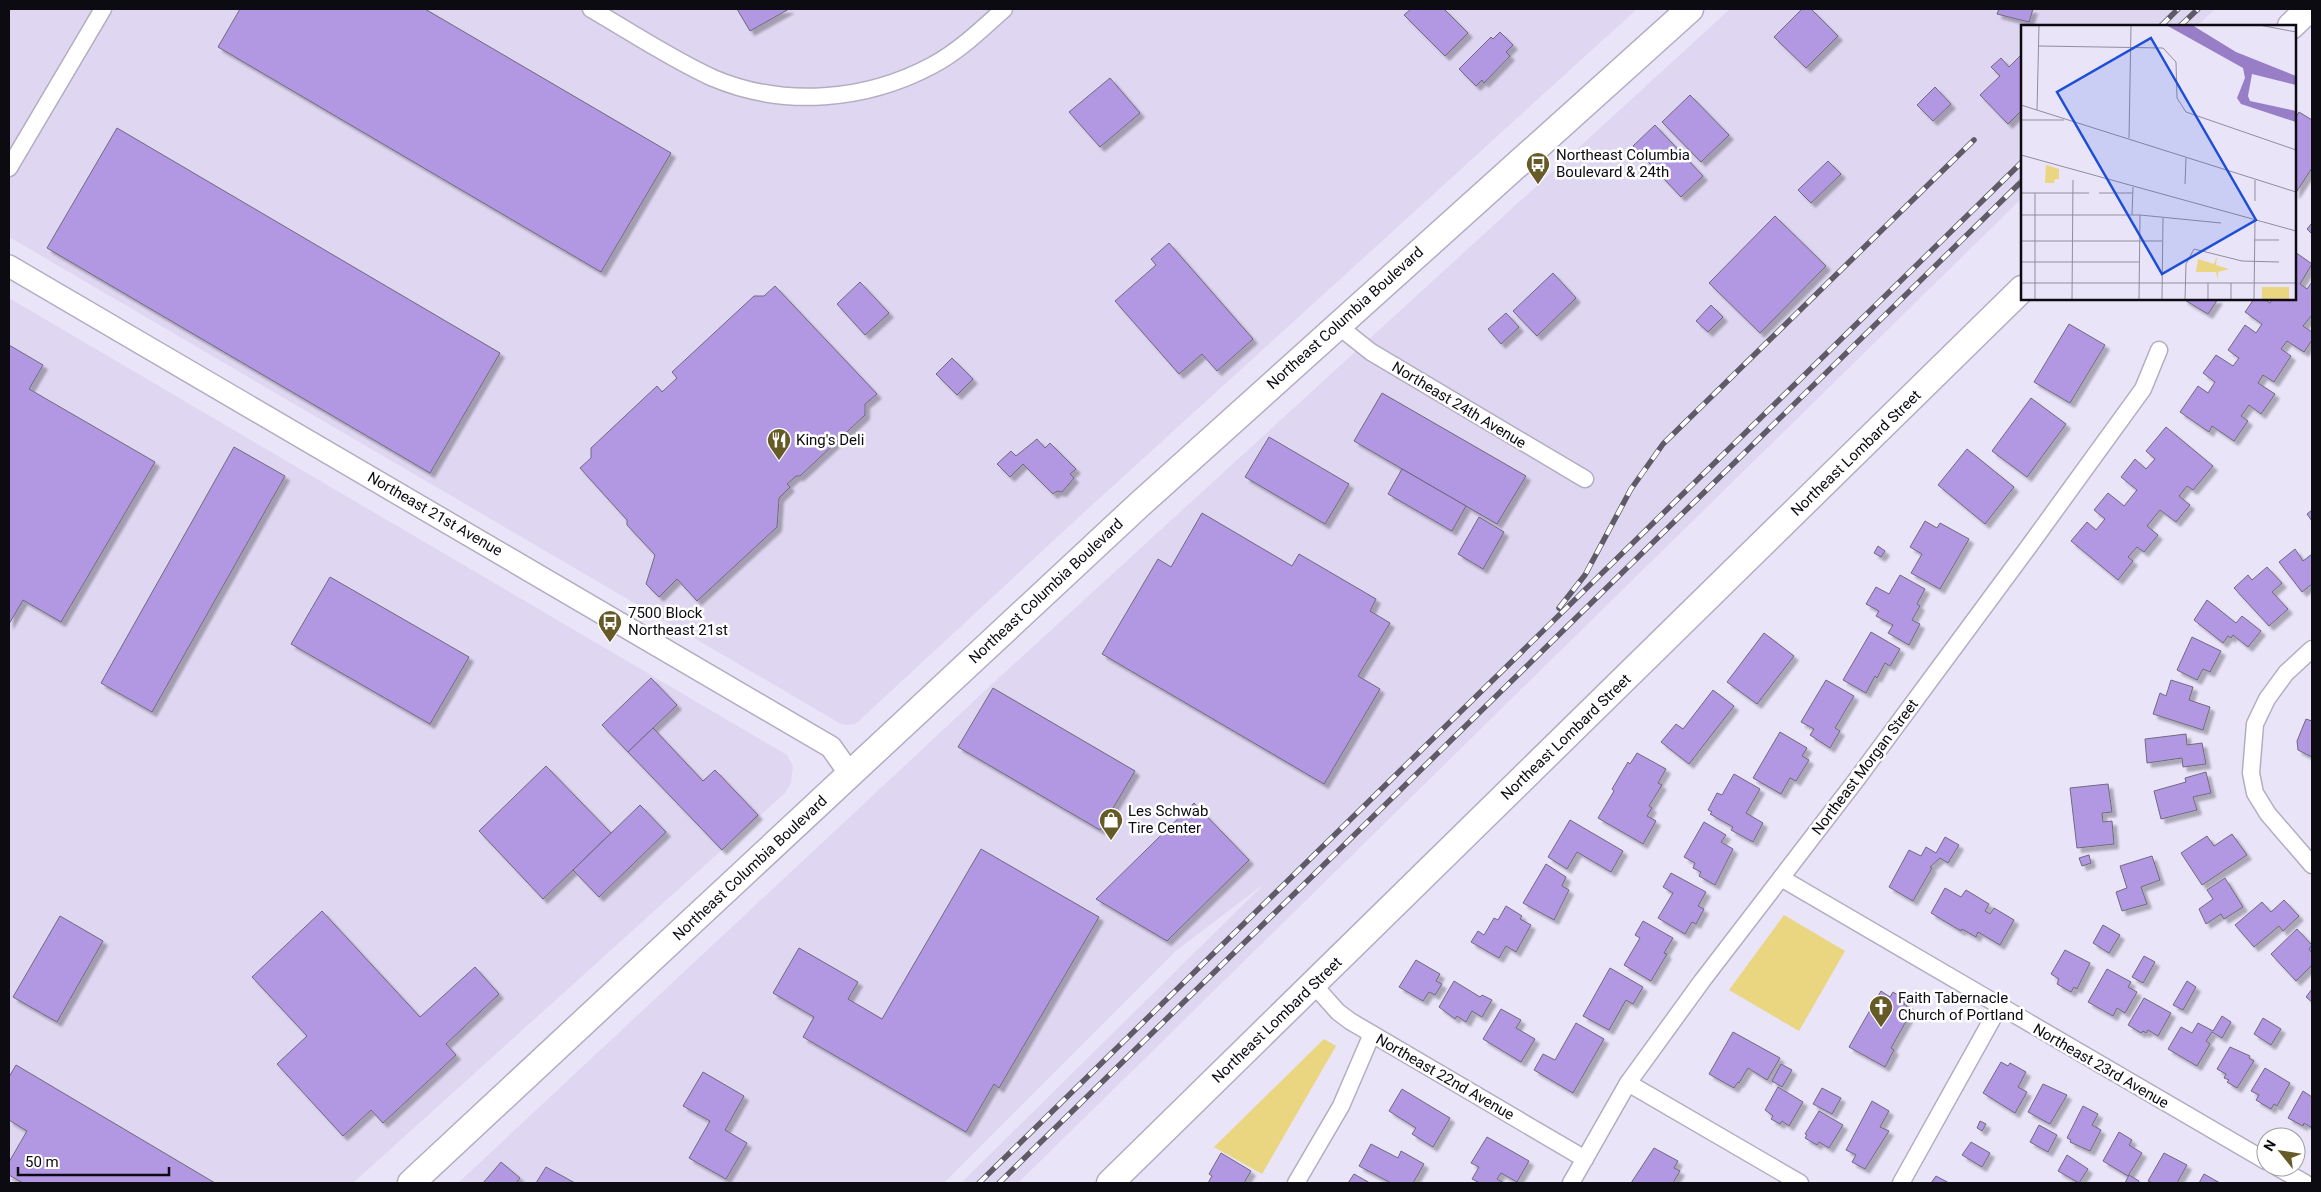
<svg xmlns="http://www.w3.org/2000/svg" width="2321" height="1192" font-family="Roboto,sans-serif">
<defs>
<filter id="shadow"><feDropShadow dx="4.5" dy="4.5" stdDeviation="1" flood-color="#0004"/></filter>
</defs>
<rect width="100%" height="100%" fill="#eae4f9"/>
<g fill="#dfd6f1">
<path d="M9,9H1637L1068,527L861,719L855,724L847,725L841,724L9,237Z"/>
<path d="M1730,9H2215L2197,26H2022V198L1018,1183H961L1264,884L1177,950L944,1183H458L991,685Z"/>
<path d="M9,298L787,755L793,766L791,783L785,793L353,1183H9Z"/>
</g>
<g fill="#ead580">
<path d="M1784,915L1845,951L1799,1031L1729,990Z"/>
<path d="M1324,1039L1336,1046L1262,1174L1214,1147Z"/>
</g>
<g fill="#b298e3" stroke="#6f6a7c" filter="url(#shadow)">
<path d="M240,9H425L671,153L601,272L218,47Z"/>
<path d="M737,9H789L750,31Z"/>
<path d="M1411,9H1444L1468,33L1445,56L1404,15Z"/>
<path d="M1802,9H1811L1838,36L1806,68L1774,37Z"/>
<path d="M1999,9H2033L2029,22L1997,14Z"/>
<path d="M1500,32L1513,45L1506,52L1510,56L1484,83L1482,80L1476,86L1459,69L1491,37L1493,39Z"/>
<path d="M2022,54V110L2008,124L1980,95L2000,76L1991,67L2001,58L2009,67Z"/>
<path d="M1110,78L1140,113L1100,147L1069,112Z"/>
<path d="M1935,87L1951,104L1933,121L1917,105Z"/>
<path d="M1690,95L1729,135L1701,162L1662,122Z"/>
<path d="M2299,112L2312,120V168L2295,194V119Z"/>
<path d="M1655,125L1703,176L1681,197L1633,146Z"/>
<path d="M117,128L500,353L430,473L47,248Z"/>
<path d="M1828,161L1841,174L1811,203L1798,190Z"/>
<path d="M1775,216L1826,266L1760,333L1709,283Z"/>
<path d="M2312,223V234L2307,229Z"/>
<path d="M1169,243L1253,339L1217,371L1202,354L1179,374L1115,301L1156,265L1151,259Z"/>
<path d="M2295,252L2312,264L2300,284L2307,289L2312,282V315L2303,326L2312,332V340L2304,352L2287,341L2281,349L2291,356L2274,382L2263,375L2258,383L2275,394L2261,414L2249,405L2241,416L2248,421L2234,441L2212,426L2209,432L2180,412L2198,386L2208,393L2215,382L2203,373L2216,355L2233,366L2239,358L2228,350L2245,325L2256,333L2262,324L2245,312L2254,299H2264L2270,303L2272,299H2295Z"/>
<path d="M1553,273L1576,298L1537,336L1513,311Z"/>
<path d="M860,282L889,313L865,335L837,304Z"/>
<path d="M775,286L877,394L865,404V415L800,476H796L787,484L790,487L779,498L777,527L697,601L677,579L659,597L646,584L655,555L627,525V520L580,468L591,458V448L657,386L662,392L677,378L672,372L754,296H764Z"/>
<path d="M2183,299H2218L2208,314Z"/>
<path d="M1711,305L1723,317L1708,332L1696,321Z"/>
<path d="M1506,313L1519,327L1501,344L1488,329Z"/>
<path d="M2069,324L2105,345L2070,403L2034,382Z"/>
<path d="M9,345L43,365L29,389L155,462L61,622L23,600L9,624Z"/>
<path d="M952,358L973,379L957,395L936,374Z"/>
<path d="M1382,393L1526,476L1497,524L1354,441Z"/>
<path d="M2031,398L2066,424L2027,477L1992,451Z"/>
<path d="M2166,427L2213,466L2193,490L2187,486L2179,496L2190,505L2176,522L2160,510L2147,526L2158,535L2144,552L2137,547L2128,557L2133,561L2118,580L2071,541L2087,522L2096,530L2105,519L2094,510L2108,493L2124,506L2137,490L2121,477L2135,459L2146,469L2155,459L2146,451Z"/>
<path d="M1269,437L1349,484L1325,524L1245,477Z"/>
<path d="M1037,439L1045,448L1050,443L1076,469L1070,474L1074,478L1062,492L1057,491L1053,494L1023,464L1010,477L997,464L1011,451L1016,456Z"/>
<path d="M234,447L285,476L152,712L101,683Z"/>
<path d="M1967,449L2014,487L1985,524L1938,485Z"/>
<path d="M1402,469L1466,506L1452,531L1388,494Z"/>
<path d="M2312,510V521L2307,514Z"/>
<path d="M1202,513L1292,566L1299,554L1376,599L1370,611L1390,623L1358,676L1380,689L1324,784L1102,654L1158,559L1171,567Z"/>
<path d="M1479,517L1504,532L1483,569L1458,554Z"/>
<path d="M1925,521L1937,528L1940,523L1969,539L1940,589L1911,573L1922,554L1910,547Z"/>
<path d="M1878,546L1885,551L1881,557L1874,553Z"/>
<path d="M2295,549L2303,561L2312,554V584L2302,592L2279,562Z"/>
<path d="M2267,567L2282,583L2272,592L2288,609L2269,626L2234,588L2248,575L2252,580Z"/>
<path d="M1900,575L1925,589L1917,604L1920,606L1912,620L1920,624L1909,645L1888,633L1893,625L1876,616L1879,611L1866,604L1876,587L1889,594Z"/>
<path d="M330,577L469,657L430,724L291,644Z"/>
<path d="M2207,600L2236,623L2242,616L2261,631L2248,647L2233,635L2231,638L2228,636L2223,643L2194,620Z"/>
<path d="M1871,632L1900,649L1890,666L1885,663L1877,678L1875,676L1866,693L1843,680Z"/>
<path d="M1764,633L1794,656L1757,704L1727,682Z"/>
<path d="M2192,637L2221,651L2210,672L2203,669L2197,680L2177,670Z"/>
<path d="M651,678L677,705L628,752L602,725Z"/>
<path d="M1826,680L1854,696L1835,728L1840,731L1830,748L1810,735L1814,729L1801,722Z"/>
<path d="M2171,680L2193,687L2189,700L2210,707L2203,730L2153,714L2160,693L2166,696Z"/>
<path d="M993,688L1135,771L1100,830L958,747Z"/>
<path d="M1713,690L1734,706L1689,764L1661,742L1676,724L1683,729Z"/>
<path d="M2306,719L2312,721V757L2298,750L2297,741Z"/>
<path d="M653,728L703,781L715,770L758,815L722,850L628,752Z"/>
<path d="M1780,732L1807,748L1802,756L1809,760L1796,781L1790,778L1781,794L1753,778Z"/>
<path d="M2186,734L2187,745L2202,743L2206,764L2183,767L2182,758L2147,763L2145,739Z"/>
<path d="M1637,753L1666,769L1658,783L1662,785L1649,806L1652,808L1647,816L1656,821L1643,844L1598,818L1614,791L1612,789L1628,762L1630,764Z"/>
<path d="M546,766L611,833L543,899L479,831Z"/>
<path d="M2206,772L2211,793L2193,797L2197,810L2161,819L2154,791L2186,782L2185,778Z"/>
<path d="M1734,774L1760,789L1746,813L1763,823L1753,842L1731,830L1733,827L1710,814L1712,812L1708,810L1717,793L1722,795Z"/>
<path d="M2108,784L2112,812L2102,813L2103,822L2112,821L2114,844L2077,848L2070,788Z"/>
<path d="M1194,803L1249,860L1167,941L1096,899Z"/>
<path d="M640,805L666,832L599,897L573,870Z"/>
<path d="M1570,820L1623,851L1611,872L1577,852L1567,869L1548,857Z"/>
<path d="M1704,822L1726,835L1721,842L1733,849L1715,885L1699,876L1701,872L1693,868L1695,863L1684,857Z"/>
<path d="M2232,834L2247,855L2202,885L2181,853L2207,836L2214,846Z"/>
<path d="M1945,837L1959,845L1948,863L1940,858L1930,867L1932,868L1913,901L1889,887L1909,850L1921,856L1926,847L1936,853Z"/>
<path d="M981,849L1099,917L999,1088L994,1084L966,1132L803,1037L814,1017L773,993L799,948L858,982L848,999L882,1019Z"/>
<path d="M2089,855L2091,863L2082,866L2079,858Z"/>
<path d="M2152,856L2160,880L2141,887L2147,904L2122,911L2116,892L2127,888L2120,866Z"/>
<path d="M1546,864L1566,877L1562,886L1569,890L1554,920L1523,903Z"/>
<path d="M1671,873L1706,892L1698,906L1704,909L1696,924L1692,922L1685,934L1658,918L1673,893L1663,887Z"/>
<path d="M2225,878L2243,907L2224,919L2221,914L2206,924L2199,909L2213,899L2207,890Z"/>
<path d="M1945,888L1961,897L1966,890L1989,904L1985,911L1990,914L1994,908L2014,920L2000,945L1978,932L1976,937L1962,929L1961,931L1931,913Z"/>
<path d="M2284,900L2299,916L2283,931L2279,926L2254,947L2235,925L2262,902L2271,912Z"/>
<path d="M1506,906L1522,916L1520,919L1531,925L1516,952L1506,946L1499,958L1471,942L1478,931L1484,935L1494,918L1498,920Z"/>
<path d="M322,911L420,1017L475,967L499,994L446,1044L456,1055L383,1123L371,1110L343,1136L277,1064L307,1036L252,977Z"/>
<path d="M60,916L103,941L57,1022L13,997Z"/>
<path d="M1643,921L1673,938L1664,953L1667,954L1651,981L1624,965L1640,938L1635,935Z"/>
<path d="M2103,925L2120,935L2109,953L2093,943Z"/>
<path d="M2297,929L2312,945L2309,949L2312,953V965L2296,981L2271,954Z"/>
<path d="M2065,950L2090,963L2077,989L2074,987L2071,992L2057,984L2059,979L2051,974Z"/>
<path d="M2144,956L2155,962L2143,983L2132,977Z"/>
<path d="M1416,960L1440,974L1436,981L1442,984L1435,995L1429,992L1423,1001L1399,987Z"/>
<path d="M1610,968L1643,987L1633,1004L1626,1000L1609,1030L1583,1016Z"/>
<path d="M2107,969L2131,982L2128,987L2137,992L2125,1013L2117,1008L2113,1016L2088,1002Z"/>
<path d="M1454,981L1480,997L1482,995L1492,1000L1482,1017L1472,1011L1466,1022L1457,1016L1455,1019L1439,1007Z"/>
<path d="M2187,981L2196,987L2183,1010L2173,1005Z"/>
<path d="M2312,989V1002L2306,997Z"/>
<path d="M1881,991L1890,997L1893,992L1906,1000L1904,1004L1913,1009L1891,1048L1894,1050L1885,1067L1849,1047Z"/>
<path d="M2144,998L2171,1013L2158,1036L2148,1030L2146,1033L2143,1031L2141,1033L2128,1025Z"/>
<path d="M1501,1009L1521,1020L1516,1028L1535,1039L1521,1062L1483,1039Z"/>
<path d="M2222,1016L2231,1022L2222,1038L2212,1032L2206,1041L2210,1044L2197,1066L2168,1049L2181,1027L2192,1033L2198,1023L2213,1031Z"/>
<path d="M2263,1018L2281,1029L2271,1045L2254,1034Z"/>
<path d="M1576,1023L1604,1039L1573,1093L1534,1070L1543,1054L1555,1060Z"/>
<path d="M1733,1032L1780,1058L1767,1080L1748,1068L1739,1083L1738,1082L1734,1088L1709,1074Z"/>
<path d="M2230,1047L2250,1056L2249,1058L2254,1061L2237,1088L2227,1082L2229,1080L2224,1078L2226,1074L2217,1069Z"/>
<path d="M2001,1062L2008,1066L2010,1063L2026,1072L2018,1087L2027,1092L2015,1113L1983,1093Z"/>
<path d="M1781,1064L1792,1070L1782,1087L1772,1081Z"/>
<path d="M16,1065L215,1183H23L9,1175V1162L27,1131L9,1120V1077Z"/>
<path d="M2265,1068L2290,1083L2277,1106L2274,1104L2271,1109L2256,1100L2259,1095L2251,1091Z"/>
<path d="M703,1072L744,1096L725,1130L747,1143L726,1179L689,1158L710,1121L683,1106Z"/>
<path d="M2043,1084L2067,1095L2050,1124L2028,1112Z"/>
<path d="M1778,1087L1803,1102L1789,1126L1782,1121L1780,1124L1771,1119L1773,1116L1765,1110Z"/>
<path d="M1822,1088L1841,1098L1832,1114L1813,1104Z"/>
<path d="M1402,1089L1450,1118L1433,1147L1412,1134L1416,1128L1389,1111Z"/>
<path d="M2303,1091L2312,1097V1128L2304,1123L2303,1126L2288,1118Z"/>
<path d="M1872,1101L1889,1111L1880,1127L1889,1131L1865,1169L1852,1162L1856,1155L1846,1150Z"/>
<path d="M2083,1106L2098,1114L2092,1125L2101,1130L2090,1151L2070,1142L2071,1140L2067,1138Z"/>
<path d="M1819,1111L1843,1125L1829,1148L1819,1142L1817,1145L1805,1138L1807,1135L1805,1134Z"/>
<path d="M1980,1121L1986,1124L1982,1131L1977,1128Z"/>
<path d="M2039,1125L2057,1135L2048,1152L2030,1142Z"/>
<path d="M2119,1132L2132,1140L2129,1145L2142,1153L2128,1176L2103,1161Z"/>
<path d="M1487,1137L1529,1161L1517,1182L1501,1173L1497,1179L1504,1183H1480L1472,1179L1479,1167L1471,1163Z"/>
<path d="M1971,1142L1990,1153L1982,1167L1962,1155Z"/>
<path d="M1371,1144L1398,1158L1401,1151L1424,1164L1413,1183H1391L1359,1166Z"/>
<path d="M1654,1148L1678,1161L1674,1168L1680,1171L1673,1183H1631Z"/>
<path d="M1221,1153L1251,1171L1244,1183H1208L1212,1176L1209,1174Z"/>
<path d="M2164,1153L2187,1165L2177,1183H2153L2148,1181Z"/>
<path d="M2067,1155L2088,1169L2079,1183L2058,1171Z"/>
<path d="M501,1162L520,1178L516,1183H483Z"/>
<path d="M546,1167L575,1183H536Z"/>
<path d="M1354,1174L1370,1183H1348Z"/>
<path d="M2204,1174L2220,1183H2199Z"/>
<path d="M2129,1175L2139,1181L2138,1183H2125Z"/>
<path d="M1936,1176L1949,1183H1931Z"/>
</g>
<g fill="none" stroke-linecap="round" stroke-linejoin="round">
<g stroke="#b3adc1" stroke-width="19">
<g id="minor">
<path d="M591,9C631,32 671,59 713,78C784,108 866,101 933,65C959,51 982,29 1004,9"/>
<path d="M9,168L103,9"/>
<path d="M1337,325L1371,352L1585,479"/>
<path d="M2312,649L2286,673L2267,699L2255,724L2251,773L2255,793L2268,814L2312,865"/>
<path d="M1781,878L2266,1161"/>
<path d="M1313,984L1338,1012L1350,1021L1585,1159"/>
<path d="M1628,1083L1800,1183"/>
<path d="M2277,1167L2305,1183"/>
<path d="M1296,1183L1341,1106L1372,1034"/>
<path d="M1571,1183L1628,1083L1702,981L1857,779L2027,549L2143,389L2159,350"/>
<path d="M1901,1183L1999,1007"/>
</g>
</g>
<g stroke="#b3adc1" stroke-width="24">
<path id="tertiary" d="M9,266L831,747L850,774"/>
</g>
<g stroke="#b3adc1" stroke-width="29">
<g id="primary">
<path d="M2291,26L2309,9"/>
<path d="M411,1183L1140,504L1690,9"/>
<path d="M1110,1183L2022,289"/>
</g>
</g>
<use href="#minor" stroke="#fff" stroke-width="16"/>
<use href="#tertiary" stroke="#fff" stroke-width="21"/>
<use href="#primary" stroke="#fff" stroke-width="26"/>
<g stroke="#5e5b67" stroke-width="5.5">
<g id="rail">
<path d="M2161,26L2178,9"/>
<path d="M2180,26L2198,9"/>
<path d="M1559,608L1585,575L1631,489L1663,444L1974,140"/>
<path d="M979,1183L2022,162"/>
<path d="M999,1183L2022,181"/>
</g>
</g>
<use href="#rail" stroke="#fff" stroke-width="4" stroke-dasharray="11" stroke-linecap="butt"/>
</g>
<defs>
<g id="bus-pin" transform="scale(1.25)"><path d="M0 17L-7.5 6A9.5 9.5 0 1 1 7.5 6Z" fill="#665a27" stroke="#fff"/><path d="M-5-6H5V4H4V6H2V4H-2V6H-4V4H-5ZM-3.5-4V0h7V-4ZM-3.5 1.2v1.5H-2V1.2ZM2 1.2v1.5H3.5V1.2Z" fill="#fff"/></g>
<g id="restaurant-pin" transform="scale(1.25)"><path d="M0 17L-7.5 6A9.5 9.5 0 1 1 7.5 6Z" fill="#665a27" stroke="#fff"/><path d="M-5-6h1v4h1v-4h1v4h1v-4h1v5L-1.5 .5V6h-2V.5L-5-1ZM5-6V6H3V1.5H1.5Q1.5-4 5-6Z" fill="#fff"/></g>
<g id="shop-pin" transform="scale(1.25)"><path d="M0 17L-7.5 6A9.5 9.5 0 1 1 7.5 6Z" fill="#665a27" stroke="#fff"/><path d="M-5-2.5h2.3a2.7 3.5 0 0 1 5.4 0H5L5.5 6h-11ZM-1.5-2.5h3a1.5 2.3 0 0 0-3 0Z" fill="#fff"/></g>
<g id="church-pin" transform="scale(1.25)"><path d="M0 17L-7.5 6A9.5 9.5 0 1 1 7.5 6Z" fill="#665a27" stroke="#fff"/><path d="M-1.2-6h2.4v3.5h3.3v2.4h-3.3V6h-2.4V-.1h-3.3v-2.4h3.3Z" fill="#fff"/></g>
</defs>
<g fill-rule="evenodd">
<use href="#bus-pin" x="1538" y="164"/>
<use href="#restaurant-pin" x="779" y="440"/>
<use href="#bus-pin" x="610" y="622"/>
<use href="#shop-pin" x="1111" y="820"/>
<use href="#church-pin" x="1881" y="1007"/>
</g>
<g text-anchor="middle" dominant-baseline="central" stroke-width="5" stroke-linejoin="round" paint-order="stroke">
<g font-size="15" fill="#0d0b12" stroke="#fff" text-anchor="start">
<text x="1556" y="155">Northeast Columbia<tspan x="1556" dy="17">Boulevard &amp; 24th</tspan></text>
<text x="796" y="440">King's Deli</text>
<text x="628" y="613">7500 Block<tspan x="628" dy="17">Northeast 21st</tspan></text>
<text x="1128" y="811">Les Schwab<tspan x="1128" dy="17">Tire Center</tspan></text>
<text x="1898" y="998">Faith Tabernacle<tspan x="1898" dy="17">Church of Portland</tspan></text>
</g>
<g font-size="15" fill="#0d0b12" stroke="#fff">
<text transform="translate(1345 318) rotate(-42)">Northeast Columbia Boulevard</text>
<text transform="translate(1459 405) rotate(31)">Northeast 24th Avenue</text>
<text transform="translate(1856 453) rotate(-44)">Northeast Lombard Street</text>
<text transform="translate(435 514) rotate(30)">Northeast 21st Avenue</text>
<text transform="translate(1046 591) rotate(-43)">Northeast Columbia Boulevard</text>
<text transform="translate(1566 737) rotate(-44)">Northeast Lombard Street</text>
<text transform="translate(1865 767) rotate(-53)">Northeast Morgan Street</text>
<text transform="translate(750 868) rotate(-43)">Northeast Columbia Boulevard</text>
<text transform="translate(1277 1020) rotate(-44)">Northeast Lombard Street</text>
<text transform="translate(2101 1066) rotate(30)">Northeast 23rd Avenue</text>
<text transform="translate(1445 1077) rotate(30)">Northeast 22nd Avenue</text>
</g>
</g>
<g transform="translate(2021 25)">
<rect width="275" height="275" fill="#eae4f9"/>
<path d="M25,140L38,144V154H34L33,158H24ZM196,231L195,240L208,244L197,247V255L195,247H175L177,234L193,239ZM241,262H268V275H241Z" fill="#ead580"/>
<path d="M145,0H171L215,27L275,51V60L231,49L227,71L229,76L275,86V97L220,79L216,73L224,53L222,43Z" fill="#987ec7"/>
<path fill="none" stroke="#928d9d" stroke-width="1" d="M238,0L275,7M18,21L142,23L155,37L156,73L165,87L275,125M0,80L275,167M16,85L18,0M0,95H43M108,113L110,0M0,130L275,206M164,159L165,133M0,168H68M14,168V275M78,168H111M234,176V155M0,190H119L200,198M111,190L112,162M233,215H258M0,216H141M0,237H118M0,258H275M51,275L52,155M118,275L119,190M141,275L142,193M164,275L165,239L173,224L221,236L258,237M187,275V258M210,275V258M233,275L234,195"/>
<path fill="#1d4ed8" fill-opacity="0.15" stroke="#1d4ed8" stroke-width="2.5" d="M130,13L235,195L141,249L36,67Z"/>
<rect width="275" height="275" fill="none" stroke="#0d0b12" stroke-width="2.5"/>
</g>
<rect width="2321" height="1192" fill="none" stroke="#0d0b12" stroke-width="20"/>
<g transform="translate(2281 1152) rotate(300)"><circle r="24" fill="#ffffff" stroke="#9e9da0"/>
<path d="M0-4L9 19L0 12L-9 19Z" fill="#665a27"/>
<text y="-8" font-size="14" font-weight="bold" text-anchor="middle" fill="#0d0b12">N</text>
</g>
<path d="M18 1167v8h151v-8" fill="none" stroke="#0d0b12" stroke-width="2.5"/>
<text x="25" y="1167" font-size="15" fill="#0d0b12" stroke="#ffffff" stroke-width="4" paint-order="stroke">50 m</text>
</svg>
